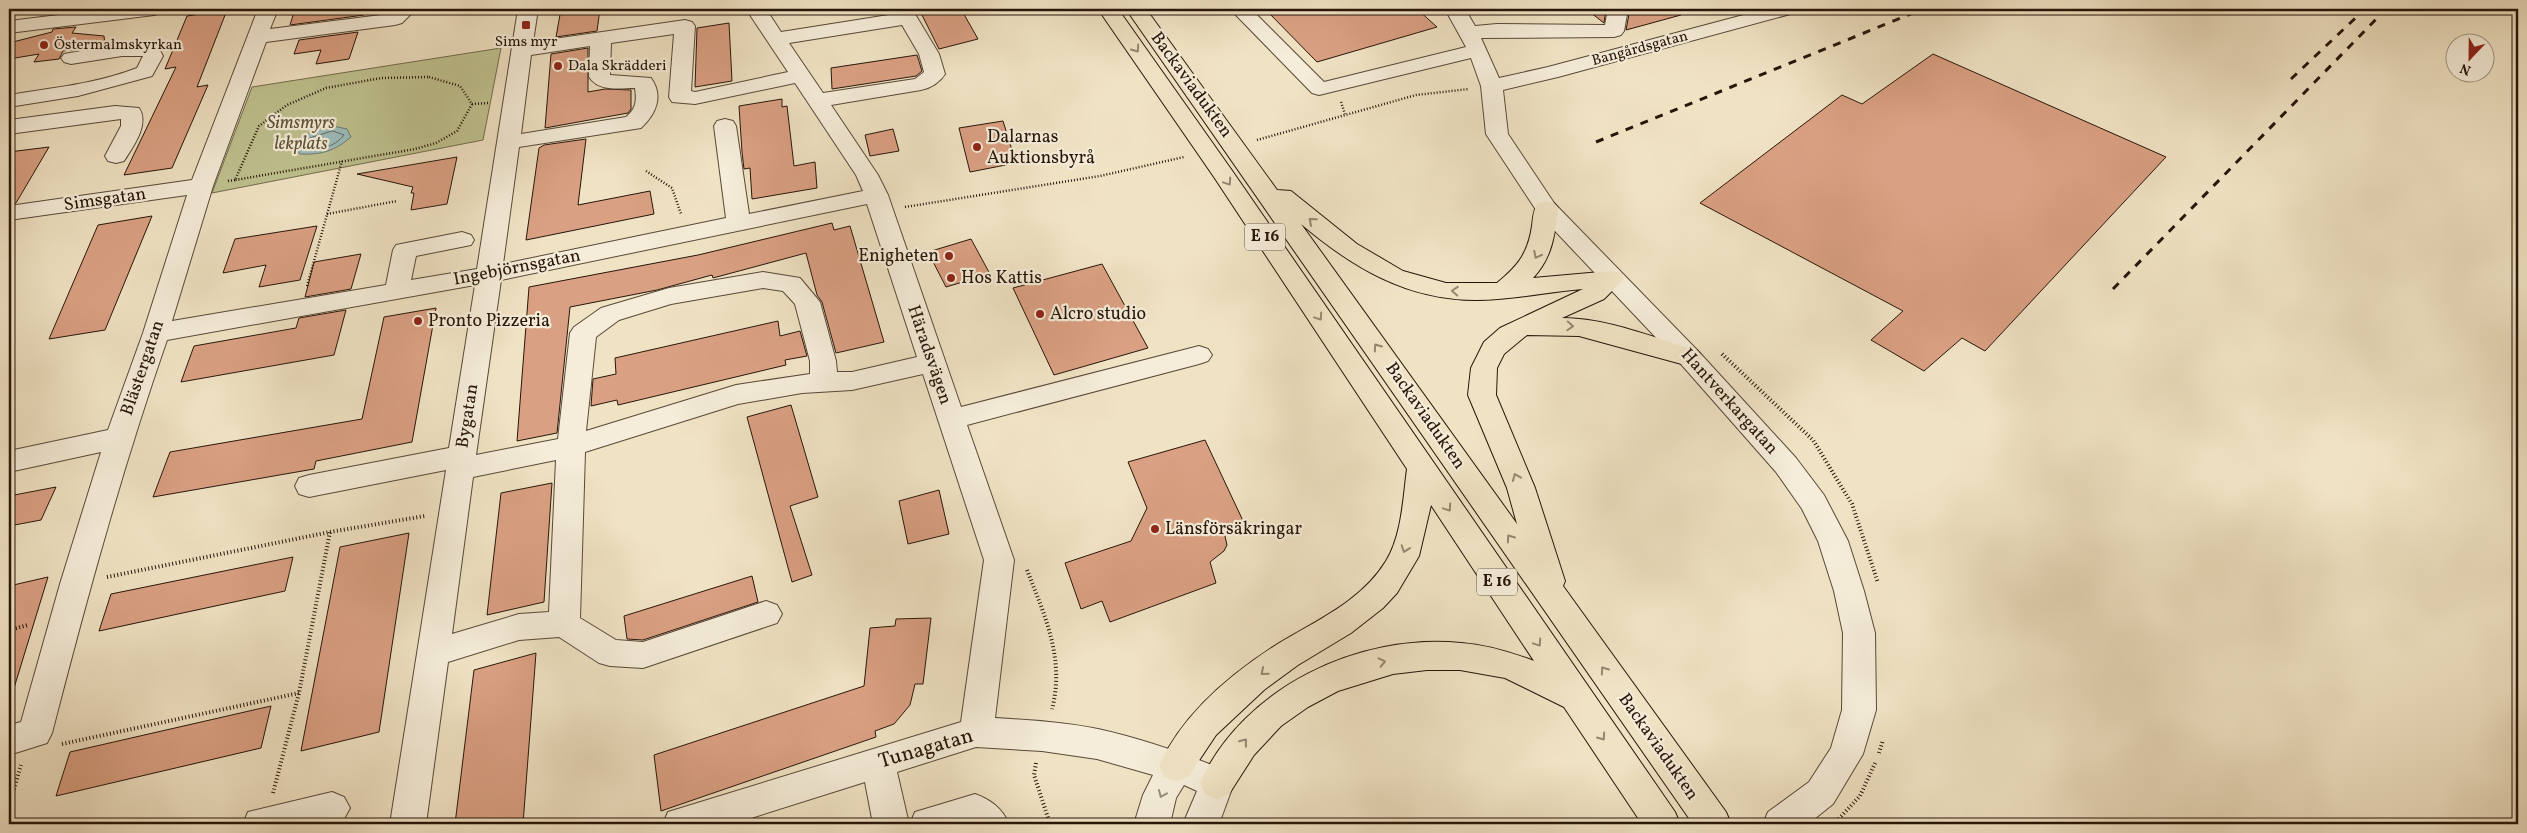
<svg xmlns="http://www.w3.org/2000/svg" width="2527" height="833" font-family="Vollkorn,serif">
<rect width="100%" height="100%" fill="#f0e3c4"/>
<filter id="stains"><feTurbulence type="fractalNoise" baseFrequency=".004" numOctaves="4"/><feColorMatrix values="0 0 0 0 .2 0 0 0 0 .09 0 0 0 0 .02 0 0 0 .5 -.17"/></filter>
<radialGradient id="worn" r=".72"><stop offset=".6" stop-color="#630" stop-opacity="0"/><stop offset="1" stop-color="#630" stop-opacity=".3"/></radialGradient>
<path fill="#bfc290" stroke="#736c4d" d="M501,48L483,140L212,193L252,87Z"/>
<path fill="#9dbdbc" stroke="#6e7a75" d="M333,126L347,129L351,137C335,151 321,155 300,154L294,147C304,133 316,129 333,126Z"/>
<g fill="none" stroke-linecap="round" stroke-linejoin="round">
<path stroke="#626963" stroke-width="1" d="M333,131L344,135C334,148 317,151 301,148L310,138Z"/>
</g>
<g fill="#daa083" stroke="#27150a">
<path d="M295,9H366L364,15L290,25Z"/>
<path d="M561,9H600L597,31L556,37Z"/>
<path d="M919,9H961L978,39L939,49Z"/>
<path d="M1265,9H1417L1437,27L1317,62Z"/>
<path d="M1586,9H1606L1604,23Z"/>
<path d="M1630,9H1680L1681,15L1626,30Z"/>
<path d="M227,10L197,87L208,85L172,168L124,175L176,67L165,69L187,16Z"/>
<path d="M729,23L732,81L695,87L697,28Z"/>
<path d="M76,27L72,33L104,36L105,45L63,51L59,59L34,62L39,54L9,59V43L52,32L53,29Z"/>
<path d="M358,32L349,59L316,64L321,50L294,54L299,40Z"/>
<path d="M588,48V92L605,89L631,90V109L628,113L545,128L551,54Z"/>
<path d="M1933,54L2166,157L1985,351L1962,338L1924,371L1871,340L1903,311L1700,203L1842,95L1862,104Z"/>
<path d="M917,55L922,71L916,76L832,89L831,68Z"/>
<path d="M782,99V107L787,106L794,166L815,162L817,188L752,199L750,168L744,169L742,152L739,106Z"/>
<path d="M1003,121L1016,163L970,172L959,128Z"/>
<path d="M893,129L899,151L870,156L865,135Z"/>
<path d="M586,139L578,205L650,191L654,214L526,240L539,148L544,145Z"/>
<path d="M49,147L16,203L9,204V152Z"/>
<path d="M457,157L447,204L411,210L414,193H411L413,187L357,174Z"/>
<path d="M152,216L105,330L49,339L98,225Z"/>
<path d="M832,223L834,230L850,226L884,342L836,353L822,302L817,295L806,253L713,278L712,275L657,290L570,307L557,433L517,441L529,287L698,255Z"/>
<path d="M317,226L300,280L259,287L266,265L223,273L235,239Z"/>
<path d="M971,239L990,274L946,287L928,252Z"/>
<path d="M361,254L351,289L305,297L314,262Z"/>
<path d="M1102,264L1148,348L1054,375L1013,288Z"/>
<path d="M436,308L412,442L316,461L314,469L153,497L170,452L362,419L384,317Z"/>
<path d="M346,310L334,355L181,382L194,346L296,328L299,318Z"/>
<path d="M778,321L780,336L800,331L807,356L785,360L786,365L618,405L617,400L591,406L593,379L616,374L615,358Z"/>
<path d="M791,405L818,497L790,506L812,575L792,582L747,417Z"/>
<path d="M1205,440L1245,525L1224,532L1227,545L1224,551L1210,562L1216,583L1110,622L1102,601L1081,609L1065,563L1131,541L1147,508L1128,462Z"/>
<path d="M552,483L544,602L487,615L501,493Z"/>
<path d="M56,487L41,520L9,526V496Z"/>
<path d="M939,490L949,534L908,544L899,501Z"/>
<path d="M409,533L379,732L301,751L340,547Z"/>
<path d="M293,557L285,591L99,631L111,594Z"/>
<path d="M752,576L758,602L643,640L627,639L624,616Z"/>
<path d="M48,577L14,688H9V586Z"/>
<path d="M931,618L923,684H915L910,705L894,724L875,731L876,737L661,811L654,755L864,686L870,628L895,626L896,619Z"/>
<path d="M536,653L523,824H455L474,670Z"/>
<path d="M271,706L261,748L56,796L70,752Z"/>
</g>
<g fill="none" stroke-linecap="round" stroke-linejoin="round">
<g stroke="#594838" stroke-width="2">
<g id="minor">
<path d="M108,9H164L161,13L154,15L9,33V21Z"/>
<path d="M258,9H278L270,29L389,14L395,9H416L402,23L395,25L266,42L213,186L172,321L386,285L393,250L396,245L462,232L471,235L474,240L471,245L416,256L411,280L477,269L518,9H538L533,42L685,20L692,22L695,26L691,91L695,92L788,72L746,9H766L781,32L895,14L892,9H912L939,54L945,74C940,82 931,88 921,90L831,105L878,175L888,195L961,407L1199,346L1208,349L1212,355L1208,361L1199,364L967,425L1014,560L995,718C1029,720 1064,722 1098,729C1143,739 1186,754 1229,772L1234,783L1219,824H1183L1197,791L1184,785L1176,798L1170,824H1134L1143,795L1153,775L1097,759L1042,751L976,747L897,772L909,824H873L865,782L732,824H663L668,812L681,808L961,722L984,560L923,374L852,390L802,393L738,404L585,452L580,618L616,640L643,642L766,601L777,605L782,614L777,623L643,668L610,666L599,663L559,637L519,640L448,662L426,824H390L446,470L309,497L299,494L295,486L299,478L309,475L449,448L475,285L167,340C122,469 86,601 52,733L47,743L9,755V725L21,722L60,584L101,452L9,472V451L108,430L143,333L187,195L9,220V206L192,180ZM902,25L919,54L924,72L915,79L823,93L789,43ZM674,34L669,97L672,102L695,104L795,83L856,175L863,191L749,214L736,126L733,121L725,119L717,121L714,126L726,218L503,264L519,147L641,128C656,114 664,96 651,78L610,75L611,43ZM590,46L589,77C599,92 619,88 635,88C637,101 636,109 626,117L521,134L531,55ZM867,204L917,357L852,372H837L836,361L820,302L800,278L763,272L669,288L601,308L574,327L570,333L558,439L476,455L501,280ZM763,288L783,291L795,304L810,361V374L736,385L586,431L596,337L619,320L671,304ZM556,460L549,612L519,614L452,634L473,477Z"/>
<path d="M1230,9H1251L1324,82L1466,47L1445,9H1465L1475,26L1497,24L1605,25L1608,9H1628L1624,31L1621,35L1614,37L1481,38L1499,78L1548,67L1766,9H1797L1794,13L1558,77L1503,90L1508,134L1554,203L1698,351L1796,458L1824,495L1848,541L1864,591L1875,633L1876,710L1863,754L1833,804L1808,824H1763L1768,812L1809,782L1831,748L1842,710L1843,633L1834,591L1818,541L1802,509L1776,472L1680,363L1538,213L1486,134L1481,86L1471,58L1319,95L1312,93Z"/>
<path d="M150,43L157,45L163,56L152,76L78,96L9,107V95C51,88 96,84 137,68L143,56H122L71,64L64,62L61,58L64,54L122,44Z"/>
<path d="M115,106L139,108C150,124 133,147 124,161L116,163L108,161L105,156L121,126V119L9,134V120Z"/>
<path d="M332,792L344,797L350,808L344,819L332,824H243L248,812Z"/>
<path d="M975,794C991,800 1002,808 1009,824H910L915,812Z"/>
</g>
</g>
<g stroke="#27150a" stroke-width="2">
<g id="highway">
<path d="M1098,9H1118L1233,172L1675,812L1680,824H1642L1564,707L1505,678L1460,670H1427L1393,674L1338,691L1308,707L1281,726L1254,755L1229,794L1217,799L1205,794L1200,783C1243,688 1358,633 1461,643C1487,645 1510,652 1534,661L1431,505L1419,556L1397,593L1383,608L1351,633L1298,665L1264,690L1216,735L1188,777L1176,781L1164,777L1159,766C1182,715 1229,675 1276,645C1315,621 1361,602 1386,561C1402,535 1403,498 1407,469L1214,177Z"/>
<path d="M1126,9H1146L1277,190L1291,191L1357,244L1403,271L1446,283H1497C1518,266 1528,253 1532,226C1533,218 1533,210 1538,203L1546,201L1554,203L1558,208C1555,235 1552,258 1533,278L1612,271L1621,273L1624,279L1604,299L1562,318C1608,318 1654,338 1698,351L1702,357L1698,363L1689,366L1579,336L1527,335L1504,354L1497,368L1496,395L1535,488L1565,581L1563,586L1726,812L1731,824H1693ZM1301,224C1352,267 1406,300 1476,300C1511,300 1547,292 1583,289L1500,328L1484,342L1471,368L1468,395L1507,488L1517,524Z"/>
</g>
</g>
<g stroke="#27150a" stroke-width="2.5" stroke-dasharray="1 2" stroke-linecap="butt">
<path d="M429,77L460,86L472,104L457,131L436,143L415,149L235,180L259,126L287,105L326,88L381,78Z"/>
<path d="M1341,102L1345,114"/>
<path d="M472,104L489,103"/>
<path d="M1257,140L1416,95L1469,89"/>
<path d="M646,171L672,188L681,214"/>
<path d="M228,181L235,180"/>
<path d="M905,207L1100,176L1184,157"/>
<path d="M327,214L397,201"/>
<path d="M307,286L342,161"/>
</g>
<g stroke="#27150a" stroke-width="4" stroke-dasharray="1 2.5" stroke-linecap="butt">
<path d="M1722,354L1813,440L1852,504L1878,583"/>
<path d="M1027,570C1045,616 1065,659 1052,709"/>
<path d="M107,577L330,532L425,516"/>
<path d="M9,630L28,625"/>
<path d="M62,744L299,693"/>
<path d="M1879,753L1883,740"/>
<path d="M1036,763L1034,775L1050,824"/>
<path d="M273,793L299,693L330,532"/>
<path d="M9,806L21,765"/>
<path d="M1834,824L1860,796L1876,761"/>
</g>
<use href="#minor" fill="#f5edd9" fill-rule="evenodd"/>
<use href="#highway" fill="#f0e3c4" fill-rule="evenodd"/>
<g stroke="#27150a" stroke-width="3" stroke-dasharray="8 8" stroke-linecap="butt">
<path d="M2291,79L2365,9"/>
<path d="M1596,142L1923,9"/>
<path d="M2113,289L2386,9"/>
</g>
</g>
<defs><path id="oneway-chevron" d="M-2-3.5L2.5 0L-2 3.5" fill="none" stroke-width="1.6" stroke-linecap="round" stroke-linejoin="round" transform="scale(1.25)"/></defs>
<g stroke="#968670">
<use href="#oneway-chevron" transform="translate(1136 49) rotate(55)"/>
<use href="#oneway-chevron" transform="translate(1228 182) rotate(56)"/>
<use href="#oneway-chevron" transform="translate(1312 221) rotate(-139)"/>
<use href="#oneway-chevron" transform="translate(1537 255) rotate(117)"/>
<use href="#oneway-chevron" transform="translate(1455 291) rotate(-176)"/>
<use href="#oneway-chevron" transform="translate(1319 317) rotate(56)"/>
<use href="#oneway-chevron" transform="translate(1570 326) rotate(3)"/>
<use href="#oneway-chevron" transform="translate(1377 347) rotate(-125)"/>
<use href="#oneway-chevron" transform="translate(1516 477) rotate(-112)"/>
<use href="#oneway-chevron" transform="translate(1448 508) rotate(56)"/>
<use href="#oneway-chevron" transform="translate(1510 538) rotate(-125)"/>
<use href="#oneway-chevron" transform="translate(1405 549) rotate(109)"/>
<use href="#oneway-chevron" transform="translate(1538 643) rotate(56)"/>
<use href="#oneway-chevron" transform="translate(1382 662) rotate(-13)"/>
<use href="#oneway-chevron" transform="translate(1604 670) rotate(-125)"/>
<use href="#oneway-chevron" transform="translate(1264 672) rotate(140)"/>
<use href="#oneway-chevron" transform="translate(1602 737) rotate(55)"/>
<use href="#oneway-chevron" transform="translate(1244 742) rotate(-52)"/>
</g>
<use stroke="#988c7c" href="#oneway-chevron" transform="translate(1162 794) rotate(113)"/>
<g fill="#8f2418" stroke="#f5edd9" stroke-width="2">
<rect x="521" y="20" width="10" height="10" rx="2.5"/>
<circle cx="44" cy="45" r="5"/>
<circle cx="558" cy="66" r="5"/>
<circle cx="977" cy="147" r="5"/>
<circle cx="949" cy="256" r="5"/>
<circle cx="951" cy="278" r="5"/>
<circle cx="1040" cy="314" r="5"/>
<circle cx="418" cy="321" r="5"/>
<circle cx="1155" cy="529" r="5"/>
</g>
<g text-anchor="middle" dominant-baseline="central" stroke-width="4.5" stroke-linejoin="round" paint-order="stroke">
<g font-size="15" fill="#27150a" stroke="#f5edd9" text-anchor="start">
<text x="526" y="42" text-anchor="middle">Sims myr</text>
<text x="54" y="45">Östermalmskyrkan</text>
<text x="568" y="66">Dala Skrädderi</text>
</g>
<g font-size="15" fill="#27150a" stroke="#f5edd9">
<text transform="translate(1640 49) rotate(-15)">Bangårdsgatan</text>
</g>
<g fill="#f5edd9" stroke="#655648" stroke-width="1">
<rect x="1245" y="223.5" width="40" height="27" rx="4"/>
<rect x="1477" y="568.5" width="40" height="27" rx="4"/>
</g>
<g font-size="16" font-weight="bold" fill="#27150a">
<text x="1265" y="237">E 16</text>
<text x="1497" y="582">E 16</text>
</g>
<g font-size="18" fill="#27150a" stroke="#f5edd9">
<text transform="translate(1191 85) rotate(54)">Backaviadukten</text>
<text transform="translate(105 200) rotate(-8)">Simsgatan</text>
<text transform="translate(517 268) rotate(-11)">Ingebjörnsgatan</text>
<text transform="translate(929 355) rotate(71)">Häradsvägen</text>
<text transform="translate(143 368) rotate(-71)">Blästergatan</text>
<text transform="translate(1729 402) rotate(48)">Hantverkargatan</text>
<text transform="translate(468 416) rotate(-81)">Bygatan</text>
<text transform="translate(1425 416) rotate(55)">Backaviadukten</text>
<text transform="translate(1658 747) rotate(55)">Backaviadukten</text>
</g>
<g font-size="18" font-style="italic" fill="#5c5239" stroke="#f5edd9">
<text x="301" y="123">Simsmyrs<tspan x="301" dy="21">lekplats</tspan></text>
</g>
<g font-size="18" fill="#27150a" stroke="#f5edd9" text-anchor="start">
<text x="987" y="137">Dalarnas<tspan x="987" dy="21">Auktionsbyrå</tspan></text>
<text x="939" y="256" text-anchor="end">Enigheten</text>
<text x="961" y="278">Hos Kattis</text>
<text x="1050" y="314">Alcro studio</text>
<text x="428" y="321">Pronto Pizzeria</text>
<text x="1165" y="529">Länsförsäkringar</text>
</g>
<g font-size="21" fill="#27150a" stroke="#f5edd9">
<text transform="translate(926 749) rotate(-16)">Tunagatan</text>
</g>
</g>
<rect width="2527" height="833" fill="none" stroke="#f0e3c4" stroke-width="30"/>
<rect x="10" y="10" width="2507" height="813" fill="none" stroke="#27150a" stroke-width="2.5"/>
<rect x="15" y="15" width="2497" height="803" fill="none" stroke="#27150a"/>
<g transform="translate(2470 58) rotate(202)"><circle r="24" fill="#f5edd9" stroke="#a39786"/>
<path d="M0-4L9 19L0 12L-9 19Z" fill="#8f2418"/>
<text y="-8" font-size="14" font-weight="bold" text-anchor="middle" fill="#27150a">N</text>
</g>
<rect width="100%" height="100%" filter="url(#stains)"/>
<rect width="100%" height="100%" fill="url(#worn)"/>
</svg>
